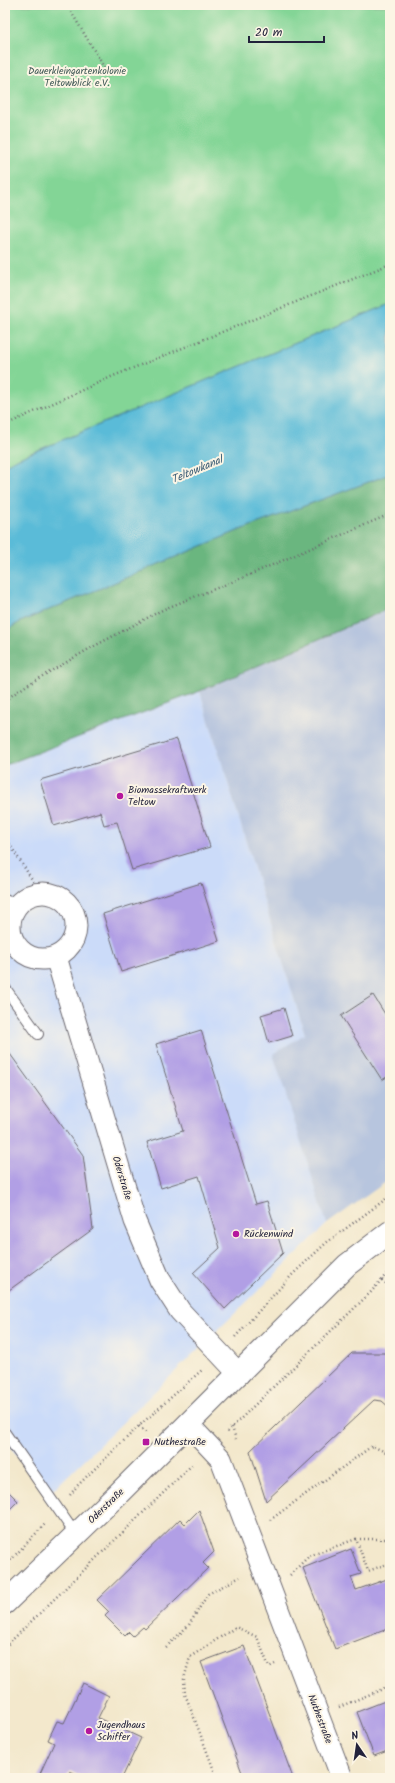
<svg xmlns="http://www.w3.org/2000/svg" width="395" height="1783" font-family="Kalam,sans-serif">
<rect width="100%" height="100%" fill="#fcf5e5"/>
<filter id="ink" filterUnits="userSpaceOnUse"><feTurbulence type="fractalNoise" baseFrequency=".025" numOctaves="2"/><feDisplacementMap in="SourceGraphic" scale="8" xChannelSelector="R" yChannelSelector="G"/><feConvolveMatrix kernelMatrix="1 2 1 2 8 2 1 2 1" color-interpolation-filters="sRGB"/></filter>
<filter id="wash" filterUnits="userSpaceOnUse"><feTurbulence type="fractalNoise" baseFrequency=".012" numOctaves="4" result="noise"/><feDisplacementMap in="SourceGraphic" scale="16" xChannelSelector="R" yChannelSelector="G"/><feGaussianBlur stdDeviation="0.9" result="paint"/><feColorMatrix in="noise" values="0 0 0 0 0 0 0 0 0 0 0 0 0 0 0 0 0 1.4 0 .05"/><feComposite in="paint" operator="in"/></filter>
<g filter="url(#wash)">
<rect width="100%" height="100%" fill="#f3e8cc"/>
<path fill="#cbdbf9" d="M200,691L305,1034L328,1223L50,1493L5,1441V765Z"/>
<path fill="#b7c5de" d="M390,562V1179L327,1224L273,1054L305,1034L200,691L327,590Z"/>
<path fill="#83d596" stroke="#527c68" d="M5,5H390V304L19,458L5,465Z"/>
<path fill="#6ab67f" stroke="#466c5d" d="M390,474V608L200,691L5,765V631L20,622L240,530Z"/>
<path fill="#5abbd8" stroke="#3e6e8a" d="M390,304V474L240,530L20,622L5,631V465L19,458Z"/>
<g id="blocks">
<g fill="#b19fe5">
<path d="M177,739L210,847L132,870L117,822L104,825L100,812L54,826L40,780Z"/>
<path d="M201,883L219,941L121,972L103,914Z"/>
<path d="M373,995L390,1022V1075L382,1080L341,1016Z"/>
<path d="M284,1008L292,1036L269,1043L261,1015Z"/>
<path d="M201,1030L256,1204L267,1201L283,1253L225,1309L193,1273L220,1248L199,1176L161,1188L147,1142L183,1131L156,1044Z"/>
<path d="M5,1047L83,1155L93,1229L5,1293Z"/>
<path d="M352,1353H390V1408L382,1401L374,1400L266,1501L250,1451Z"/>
<path d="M5,1488L18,1501L5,1514Z"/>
<path d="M199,1510L214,1552L203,1563L208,1568L145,1629L143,1627L133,1636L129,1632L125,1636L105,1616L109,1612L97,1600L180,1519L185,1524Z"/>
<path d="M351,1549L361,1574L351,1577L356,1590L390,1578V1628L335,1649L303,1568Z"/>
<path d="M244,1646L271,1718L293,1778H244L201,1662Z"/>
<path d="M83,1683L109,1696L98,1718L141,1738L122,1778H84L70,1771L66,1778H38L54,1743L48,1740L57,1721L64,1723Z"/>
<path d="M390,1699V1750L374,1756L357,1712Z"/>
</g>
</g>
</g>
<g filter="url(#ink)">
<use href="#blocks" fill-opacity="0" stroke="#6b676e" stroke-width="1"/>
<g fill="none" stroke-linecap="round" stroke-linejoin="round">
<g stroke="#6b676e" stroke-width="12">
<g id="service">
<path d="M5,900L16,905"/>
<path d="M5,988L38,1034"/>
<path d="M5,1433L76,1535"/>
</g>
</g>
<g stroke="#6b676e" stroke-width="23">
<g id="minor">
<circle cx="43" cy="926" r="33"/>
<path d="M56,957L135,1221L160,1280L180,1311L239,1374"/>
<path d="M188,1424L221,1459L342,1778"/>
</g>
</g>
<g stroke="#6b676e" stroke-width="24">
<path id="secondary" d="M5,1603L119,1493L347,1265L390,1232"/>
</g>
<g stroke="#6b676e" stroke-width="2.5" stroke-dasharray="1 3" stroke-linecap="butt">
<path d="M67,5L110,77"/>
<path d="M5,425L111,377L390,264"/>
<path d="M5,700L27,685L89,649L164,609L242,578L390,514"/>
<path d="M5,837L40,892"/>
<path d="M382,1280L390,1287"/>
<path d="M235,1337L292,1275L326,1243L390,1196"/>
<path d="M139,1426L146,1433"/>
<path d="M232,1427L236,1439"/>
<path d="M227,1432L371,1292L390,1270"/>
<path d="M70,1495L78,1485L139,1426L203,1369"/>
<path d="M270,1520L372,1446L390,1454"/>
<path d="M356,1539H390"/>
<path d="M5,1566L46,1523"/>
<path d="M290,1575L309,1556L356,1539L368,1571L390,1563"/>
<path d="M5,1647L194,1463"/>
<path d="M166,1647L189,1625L208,1594L240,1577"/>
<path d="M339,1707L390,1686"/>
<path d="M217,1778L185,1694L184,1679L190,1657L236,1627L257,1637L269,1667L275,1664"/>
</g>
<use href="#service" stroke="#fff" stroke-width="10"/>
<use href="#minor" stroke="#fff" stroke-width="21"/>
<use href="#secondary" stroke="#fff" stroke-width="22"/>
</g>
</g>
<g fill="#b5179e" stroke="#fcf5e5" stroke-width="1.5">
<circle cx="120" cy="796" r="4"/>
<circle cx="236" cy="1234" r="4"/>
<rect x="142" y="1438" width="8" height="8" rx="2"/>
<circle cx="89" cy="1731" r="4"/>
</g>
<g text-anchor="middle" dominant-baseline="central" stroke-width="4" stroke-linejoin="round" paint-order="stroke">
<g font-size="10" fill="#3f5856" stroke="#fcf5e5">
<text x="77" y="71">Dauerkleingartenkolonie<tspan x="77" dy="12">Teltowblick e.V.</tspan></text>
</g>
<g font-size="10" fill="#22223b" stroke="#fcf5e5" text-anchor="start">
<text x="128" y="790">Biomassekraftwerk<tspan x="128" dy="12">Teltow</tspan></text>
<text x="244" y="1234">Rückenwind</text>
<text x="154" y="1442">Nuthestraße</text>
<text x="97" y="1725">Jugendhaus<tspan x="97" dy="12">Schiffer</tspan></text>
</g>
<g font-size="10" fill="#22223b" stroke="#fcf5e5">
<text transform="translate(122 1178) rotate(73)">Oderstraße</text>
<text transform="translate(106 1506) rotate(-44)">Oderstraße</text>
<text transform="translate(320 1719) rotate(69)">Nuthestraße</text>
</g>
<g font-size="11" font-style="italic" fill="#365872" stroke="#fcf5e5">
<text transform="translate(197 470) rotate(-23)">Teltowkanal</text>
</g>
</g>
<rect width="395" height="1783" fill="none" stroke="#fcf5e5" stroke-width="20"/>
<g transform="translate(357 1745) rotate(347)" stroke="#fcf5e5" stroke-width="3" paint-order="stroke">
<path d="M0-3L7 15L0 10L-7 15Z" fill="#22223b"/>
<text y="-6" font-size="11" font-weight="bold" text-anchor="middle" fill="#22223b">N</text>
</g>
<path d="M249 36v6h75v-6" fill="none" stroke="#22223b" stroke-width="2"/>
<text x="255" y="36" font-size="12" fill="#22223b" stroke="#fcf5e5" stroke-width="3" paint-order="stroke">20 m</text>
</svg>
